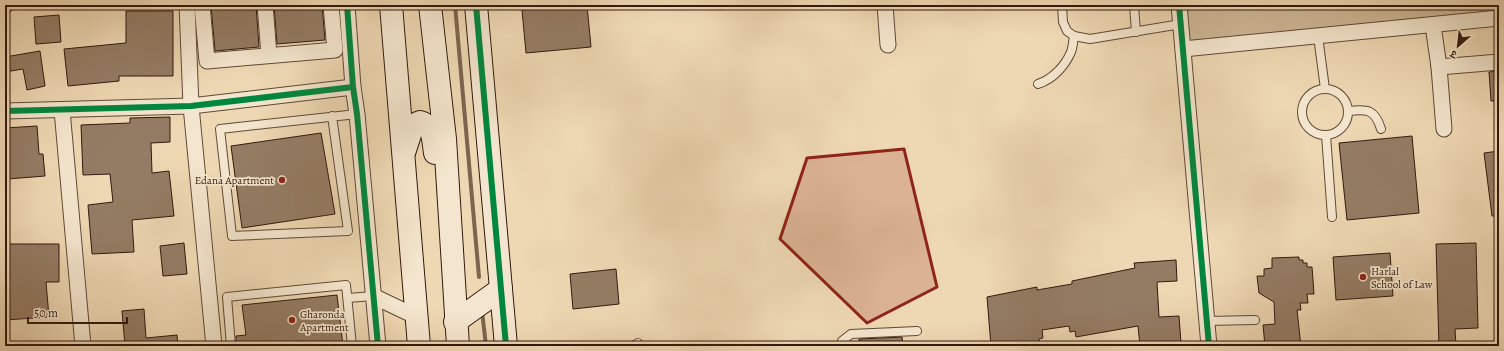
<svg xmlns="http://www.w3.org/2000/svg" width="1504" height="351" font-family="Alegreya,'Noto Serif Devanagari',serif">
<rect width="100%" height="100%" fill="#eed8b3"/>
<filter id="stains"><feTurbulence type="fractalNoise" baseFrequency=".005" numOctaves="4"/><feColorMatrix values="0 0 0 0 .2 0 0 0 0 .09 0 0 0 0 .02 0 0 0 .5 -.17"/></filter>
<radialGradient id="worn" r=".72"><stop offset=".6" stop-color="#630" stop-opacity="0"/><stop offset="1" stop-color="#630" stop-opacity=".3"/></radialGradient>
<path fill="#ceb897" stroke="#806852" d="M1179,5H1499V18L1183,49Z"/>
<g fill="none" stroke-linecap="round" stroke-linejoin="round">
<g stroke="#7c654f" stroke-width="4">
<path d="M455,5L479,277"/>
<path d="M482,311L486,346"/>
</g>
</g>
<g fill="#947c64" stroke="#32190e">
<path d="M211,5H237V6L256,5L259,47L215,51Z"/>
<path d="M274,5H322L325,40L277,44Z"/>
<path d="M533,5H587L591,47L526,53L522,10L533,9Z"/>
<path d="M126,11H173V76H119V81L68,86L64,49L126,43Z"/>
<path d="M59,15L61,42L36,44L34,17Z"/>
<path d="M40,51L45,86L27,90L23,69L5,72V57Z"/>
<path d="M1499,71V101H1491L1489,72Z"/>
<path d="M170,117V142L151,143L152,173L169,171L174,216L132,220L134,252L92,254L88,205L113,202L110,174L83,175L81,125L130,123V118Z"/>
<path d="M37,126L39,154H43L45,176L8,179L5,154V128Z"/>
<path d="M321,133L335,214L242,228L231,146Z"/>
<path d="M1412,136L1419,213L1347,220L1339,143Z"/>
<path d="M1499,151V216H1492L1484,153Z"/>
<path d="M184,243L187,274L163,276L160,246Z"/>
<path d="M1476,243L1478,328L1455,329L1456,346H1439L1436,244Z"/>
<path d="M9,244H59V282H46L49,317L5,320V287H9Z"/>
<path d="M1390,253L1393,296L1336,300L1333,257Z"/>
<path d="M1299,257V260H1303V263H1307V267H1312L1314,294H1307L1308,303H1300L1301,310H1297L1301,346H1265L1263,325L1275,324L1274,302L1259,293L1257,276H1264V269L1272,268V258Z"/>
<path d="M1176,260L1177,281L1157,282L1159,317L1179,316L1181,343L1140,346L1138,326L1076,337L1075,331L1070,332L1069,326L1042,330L1043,338L1039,339L1040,345L991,346L987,297L1037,287V290L1072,284V281L1135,268L1134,263Z"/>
<path d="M616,269L619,304L573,309L570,274Z"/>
<path d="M337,295L343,346H236V336L246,335L242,305Z"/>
<path d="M144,309L146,338L177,335L178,346H125L122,311Z"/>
<path d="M902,337L903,346H859V339Z"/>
</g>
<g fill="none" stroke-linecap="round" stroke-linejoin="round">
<g stroke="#614937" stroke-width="10">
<g id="lane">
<path d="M1062,5L1063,22L1067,31L1074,36L1090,39L1181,24"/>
<path d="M1134,5L1136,32"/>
<path d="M1318,36L1325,89"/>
<path d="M1038,84C1053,79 1065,66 1071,52C1073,47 1073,41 1074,36"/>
<circle cx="1325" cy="112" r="23"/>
<path d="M1349,111C1367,109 1375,109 1381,129"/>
<path d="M332,116L348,231L232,236L220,129L357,114"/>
<path d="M1326,135L1332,217"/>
<path d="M348,298L373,296"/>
<path d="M1207,321L1255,320"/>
<path d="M231,346L227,297L346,285L352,346"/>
<path d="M633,346L638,343"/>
<path d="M840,346L842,341L851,334L917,331"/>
</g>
</g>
<g stroke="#614937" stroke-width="17">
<g id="street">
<path d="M5,5H6"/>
<path d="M187,5L191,106L214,346"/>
<path d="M202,5L207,61L335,50L331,5"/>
<path d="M265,5L269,55"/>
<path d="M347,5L353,87L357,114L378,346"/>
<path d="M885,5L888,45"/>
<path d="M1179,5L1209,346"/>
<path d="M1433,25L1439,67L1444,129"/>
<path d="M1183,49L1499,18"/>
<path d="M1439,67L1499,62"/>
<path d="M62,110L83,346"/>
<path d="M5,111L191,106L353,87"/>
<path d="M373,296L417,317"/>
</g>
</g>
<g stroke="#32190e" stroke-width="24">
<g id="secondary">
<path d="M391,5L419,346"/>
<path d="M430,5L445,139L458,346"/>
<path d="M476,5L506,346"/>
<path d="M405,150L413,125L420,122C434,125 433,141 435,153"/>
<path d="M455,322L501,289"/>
</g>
</g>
<use href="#lane" stroke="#f4e6ce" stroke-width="8"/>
<use href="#street" stroke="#f4e6ce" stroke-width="15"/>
<use href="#secondary" stroke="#f4e6ce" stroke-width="22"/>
<g stroke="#f4e6ce" stroke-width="8">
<g id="cycleway">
<path d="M347,5L353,87L357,114L378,346"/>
<path d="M476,5L506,346"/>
<path d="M1179,5L1209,346"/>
<path d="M5,111L191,106L353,87"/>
</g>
</g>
<use href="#cycleway" stroke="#00873e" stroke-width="6"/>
</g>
<path fill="#8f2418" fill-opacity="0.2" stroke="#8f2418" stroke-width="3" stroke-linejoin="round" d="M904,149L937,287L867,323L780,239L807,158Z"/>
<g fill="#8f2418" stroke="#f4e6ce" stroke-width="1.5">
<circle cx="282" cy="180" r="4"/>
<circle cx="1363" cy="277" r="4"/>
<circle cx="292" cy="320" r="4"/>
</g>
<g text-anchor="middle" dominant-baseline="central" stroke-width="3.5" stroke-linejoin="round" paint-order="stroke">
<g font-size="11" fill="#32190e" stroke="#f4e6ce" text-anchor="start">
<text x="274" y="180" text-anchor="end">Edana Apartment</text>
<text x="1371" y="271">Harlal<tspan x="1371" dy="13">School of Law</tspan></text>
<text x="300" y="314">Gharonda<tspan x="300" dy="13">Apartment</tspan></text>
</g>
</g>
<rect width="1504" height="351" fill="none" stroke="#eed8b3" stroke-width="20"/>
<rect x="6" y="6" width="1492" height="339" fill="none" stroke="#32190e" stroke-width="2"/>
<rect x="10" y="10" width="1484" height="331" fill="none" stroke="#32190e"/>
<g transform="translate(1458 46) rotate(208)" stroke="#f4e6ce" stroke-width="3" paint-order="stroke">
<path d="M0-3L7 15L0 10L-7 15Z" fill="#32190e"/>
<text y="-6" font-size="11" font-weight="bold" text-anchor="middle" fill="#32190e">उ</text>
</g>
<path d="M28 317v6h99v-6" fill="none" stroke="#32190e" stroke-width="2"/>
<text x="34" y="317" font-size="12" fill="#32190e" stroke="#f4e6ce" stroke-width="3" paint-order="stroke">50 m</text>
<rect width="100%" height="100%" filter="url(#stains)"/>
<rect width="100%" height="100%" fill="url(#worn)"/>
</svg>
